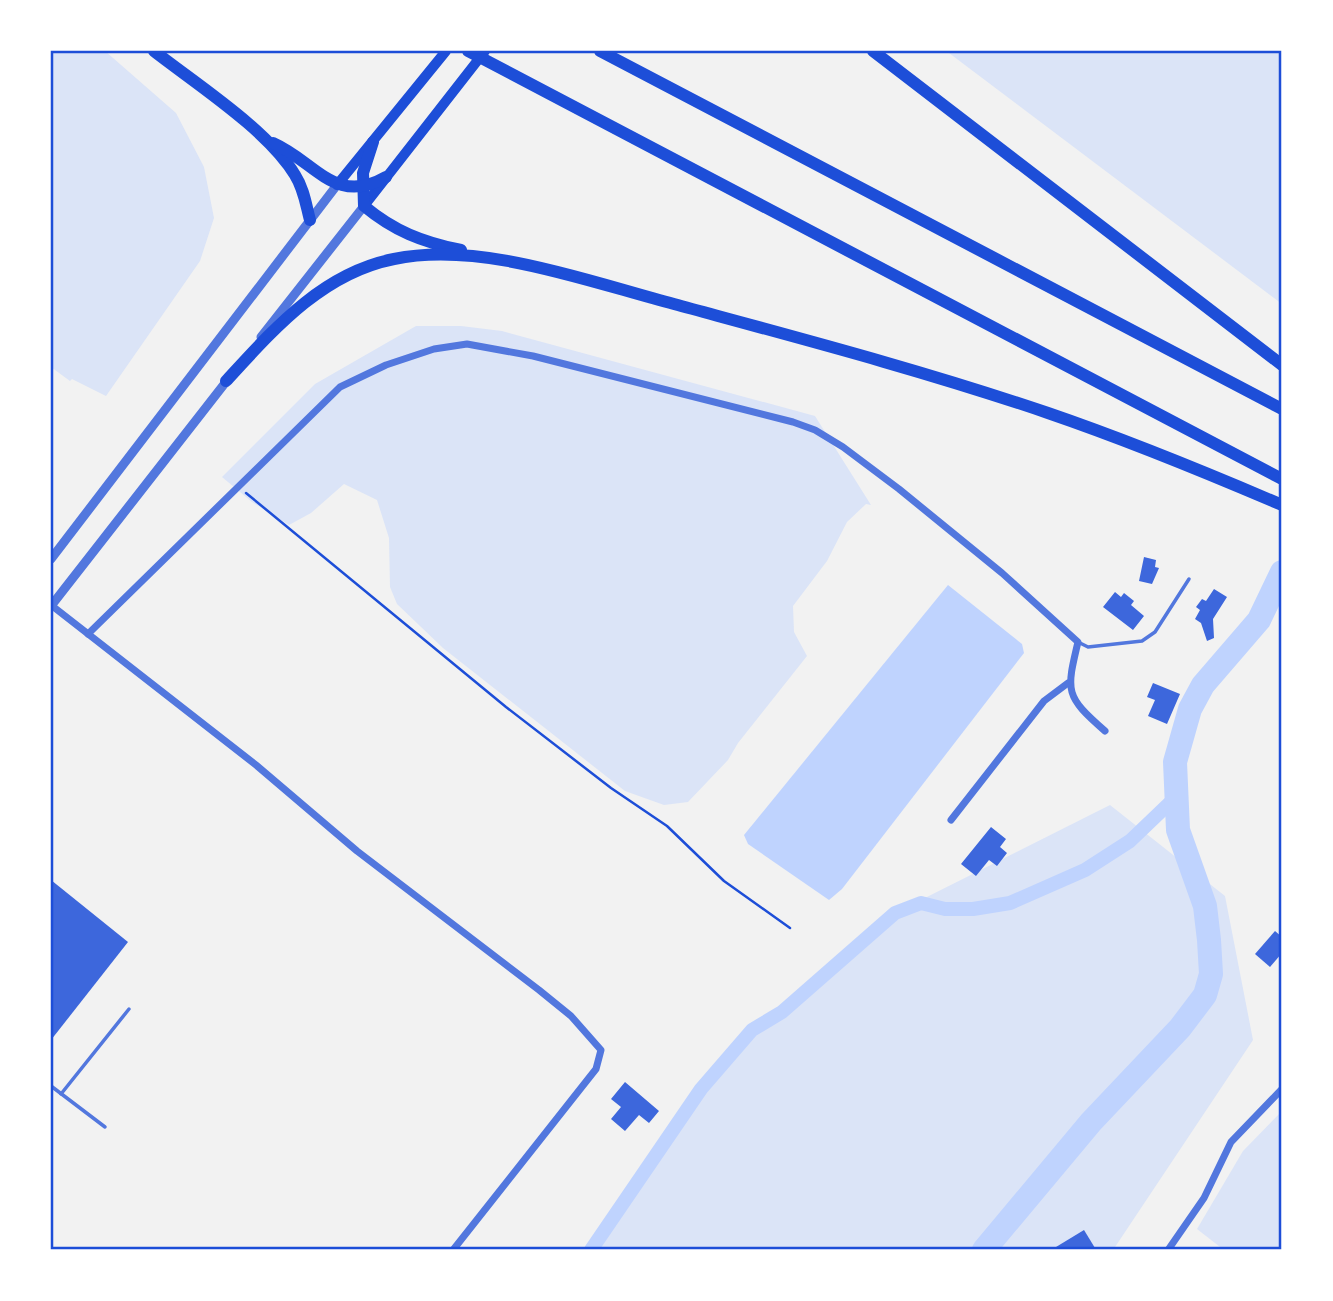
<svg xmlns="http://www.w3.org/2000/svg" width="1333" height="1301" font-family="'Public Sans',sans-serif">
<rect width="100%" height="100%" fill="#f2f2f2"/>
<g fill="#dbe4f7">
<path d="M51,51H105L176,113L204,167L214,218L200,261L106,396L72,379L70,381L51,367Z"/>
<path d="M946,51H1282V304L949,53Z"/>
<path d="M416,326H461L502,331L815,416L871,505L866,504L847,522L827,561L793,606L794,632L807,656L738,743L728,760L688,802L664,805L625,791L443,648L397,604L390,587L389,538L377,500L344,484L311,513L289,525L252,502L222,477L315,384Z"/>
<path d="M1110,805L1225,896L1253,1040L1113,1250H591L701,1089L752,1030L782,1012L895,913Z"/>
<path d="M1282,1111V1250H1224L1197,1229L1243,1151Z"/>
</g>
<path fill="#bfd3fe" d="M948,585L1022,644L1024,653L842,889L829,900L748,844L744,835Z"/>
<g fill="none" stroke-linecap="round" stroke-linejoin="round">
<path stroke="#bfd3fe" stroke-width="14" d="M591,1250L701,1089L752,1030L782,1012L895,913L921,903L945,909H973L1010,903L1085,870L1130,841L1177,796"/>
<path stroke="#bfd3fe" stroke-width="24" d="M984,1250L1091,1122L1180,1028L1205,995L1211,974L1209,940L1205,906L1178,830L1175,762L1190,709L1203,685L1259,620L1282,572"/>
</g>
<g fill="#3d67dc">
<path d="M1144,557L1156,560L1155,567L1159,568L1152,584L1139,581Z"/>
<path d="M1214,589L1227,597L1213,619L1214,638L1207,641L1201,623L1195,619L1200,610L1196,607L1202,599L1206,601Z"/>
<path d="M1115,592L1121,597L1124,593L1134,601L1131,605L1144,616L1133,630L1103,607Z"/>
<path d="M1153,683L1180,694L1167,724L1148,716L1155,700L1147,697Z"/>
<path d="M991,827L1006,839L1000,847L1007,853L997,866L989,860L976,876L961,864Z"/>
<path d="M51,880L128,942L51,1040Z"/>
<path d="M1275,931L1282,937V953L1270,967L1255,954Z"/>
<path d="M625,1082L659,1111L649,1123L639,1115L625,1131L611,1119L621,1107L611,1099Z"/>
<path d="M1084,1230L1095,1248L1057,1250L1056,1247Z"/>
</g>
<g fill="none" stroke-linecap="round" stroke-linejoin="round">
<path stroke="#1d4ed8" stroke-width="2.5" d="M246,493L506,707L611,788L667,826L724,881L790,928"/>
<g stroke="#5277de" stroke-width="3.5">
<path d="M1080,643L1088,647L1142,641L1155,632L1189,579"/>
<path d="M51,1086L105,1127"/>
<path d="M61,1094L129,1009"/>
</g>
<g stroke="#5277de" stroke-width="7">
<path d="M51,605L256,765L357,851L539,990L571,1016L601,1050L596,1069L453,1250"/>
<path d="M88,634L340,387L386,365L434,349L467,344L533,356L793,422L815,430L843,447L899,489L1002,573L1078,642C1066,692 1065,696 1105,731"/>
<path d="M951,820L1044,701L1068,683"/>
<path d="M1168,1250L1204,1198L1231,1142L1282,1089"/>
</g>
<g stroke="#5277de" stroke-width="9">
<path d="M261,337L364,206"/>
<path d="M51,559L337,185"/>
<path d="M51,606L229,378"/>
</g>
<g stroke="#1d4ed8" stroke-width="10">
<path d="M337,185L446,51"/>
<path d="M364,206L485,51"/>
</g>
<g stroke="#1d4ed8" stroke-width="12">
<path d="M154,51C196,84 268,130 295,175C304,189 306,205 310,220"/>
<path d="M468,51L1282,479"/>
<path d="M600,51L1282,409"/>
<path d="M873,51L1282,365"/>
<path d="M373,142L363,173L364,206C394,231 422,242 461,250"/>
<path d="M273,143C316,162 335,206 386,177"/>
<path d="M226,381C273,330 322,273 394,259C482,241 589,282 674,304C799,338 925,371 1048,413C1127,440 1205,472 1282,505"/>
</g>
</g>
<rect width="1333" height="1301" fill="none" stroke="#ffffff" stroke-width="105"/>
<rect x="52" y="52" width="1228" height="1196" fill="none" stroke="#1d4ed8" stroke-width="2.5"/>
</svg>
